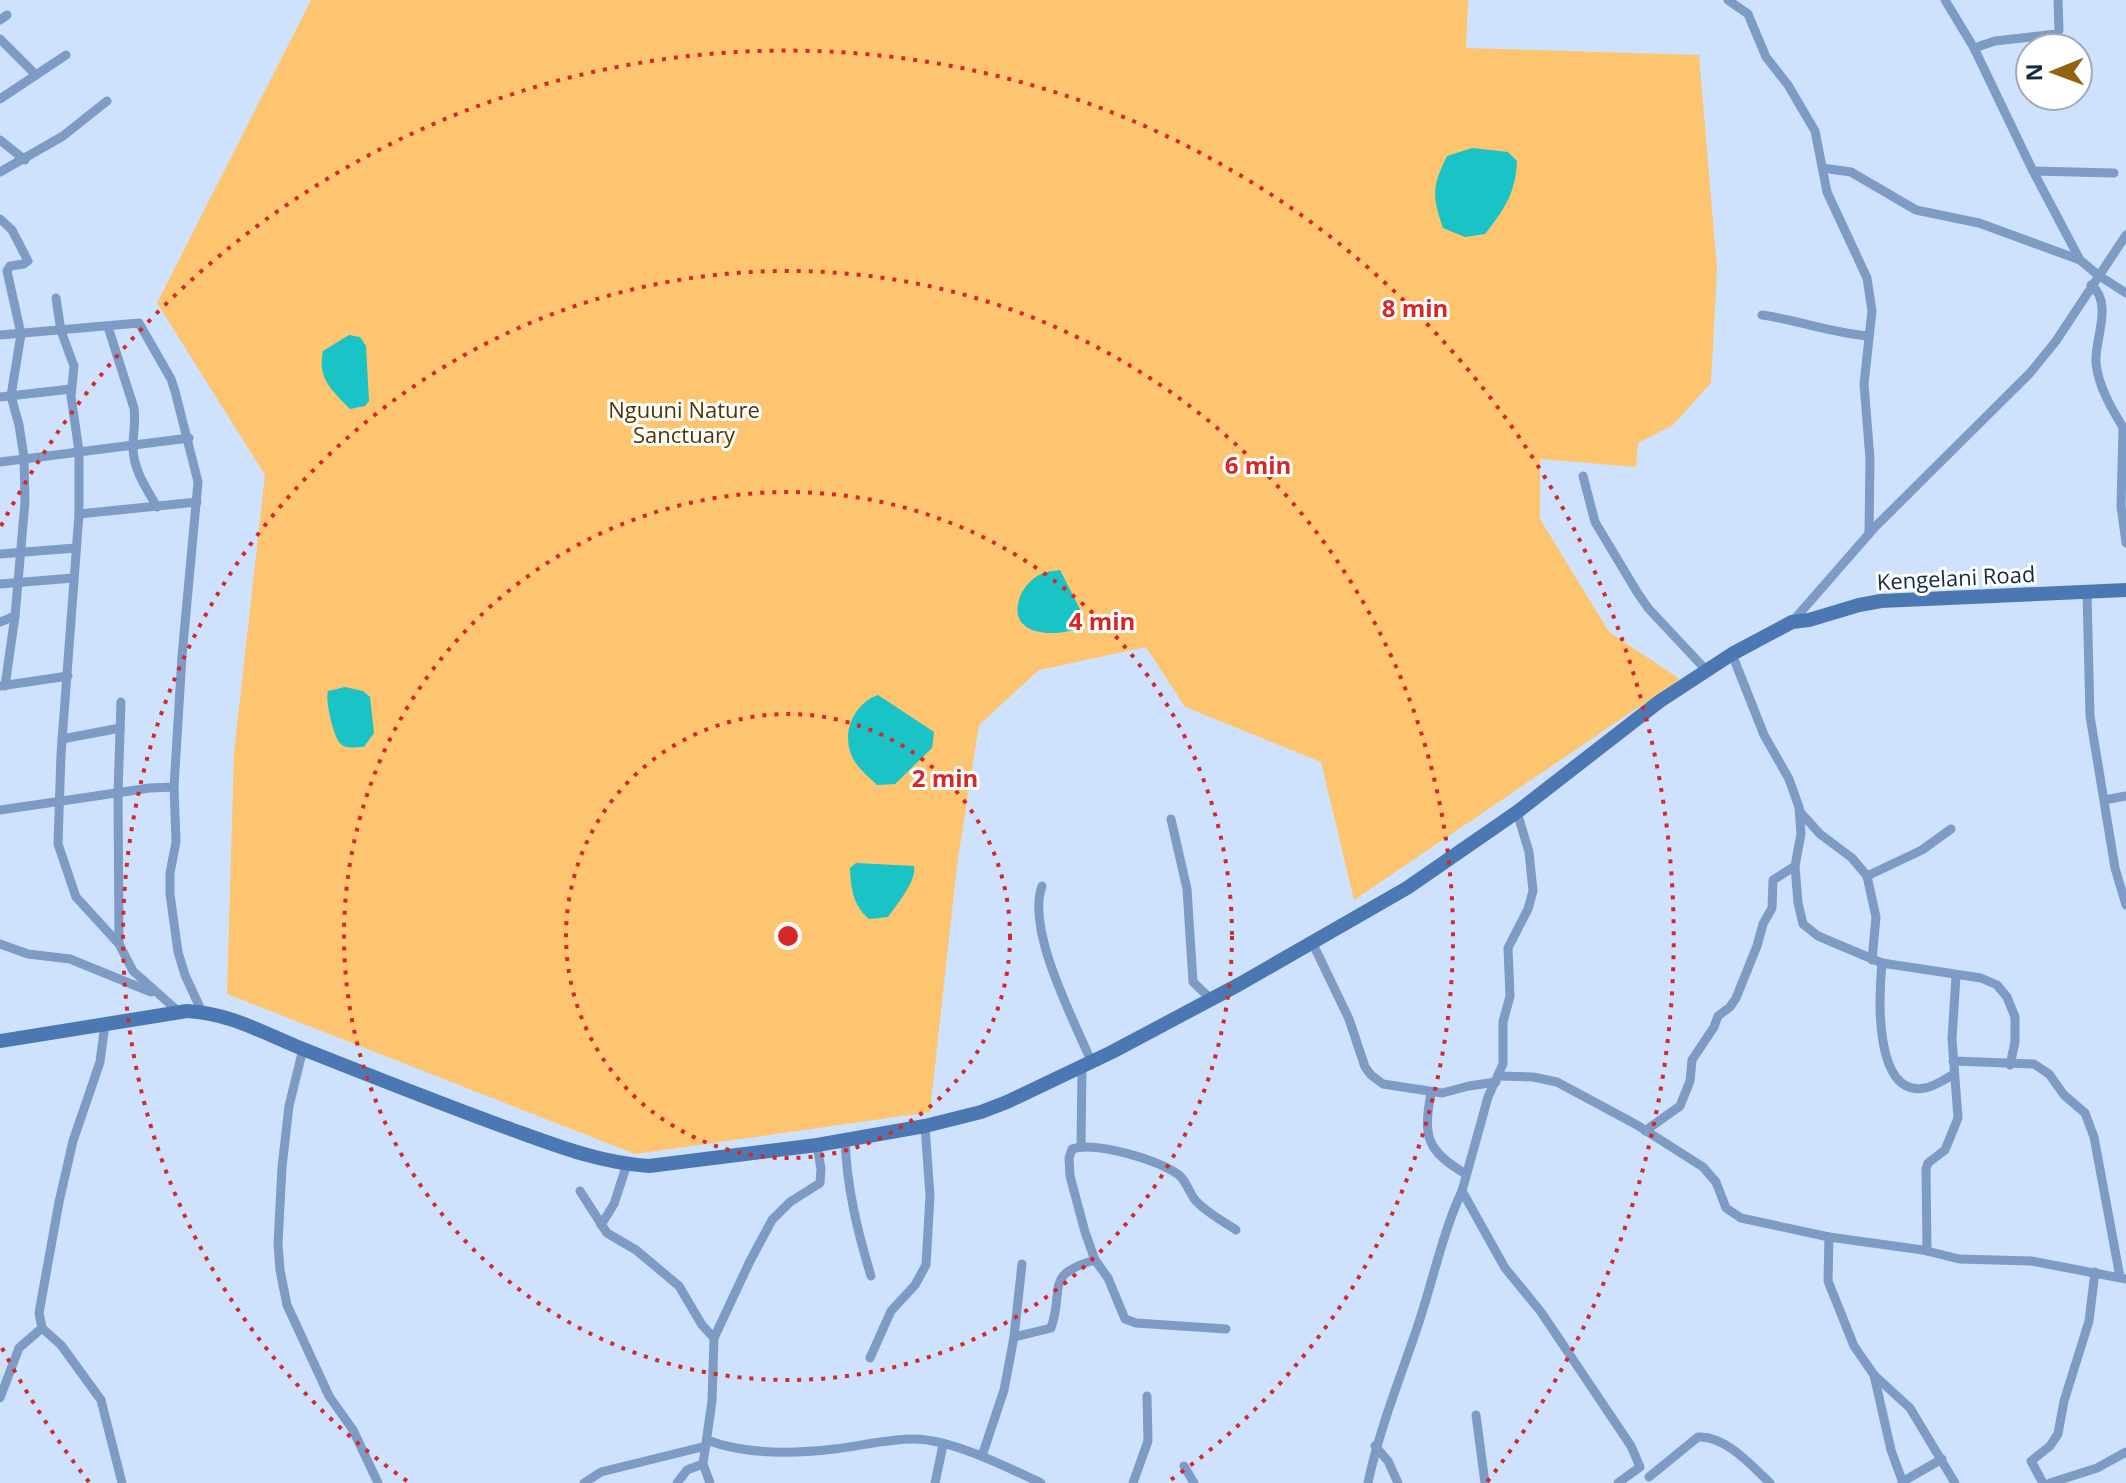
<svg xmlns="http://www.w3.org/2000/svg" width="2126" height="1483" font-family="'Open Sans',sans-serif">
<rect width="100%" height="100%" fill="#cee2fd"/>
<path fill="#fec570" d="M311,0H1468L1466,48L1699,55L1717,269L1711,383L1673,425L1638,443L1636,467L1540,459V519L1609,632L1680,679L1354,900L1321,762L1185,707L1146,647L1039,670L979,725L957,865L930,1112L635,1154L227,994L234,752L265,475L157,303Z"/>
<g fill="#1ac3c5">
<path d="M1472,148L1508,152L1517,161C1516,192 1504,210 1485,234L1465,237L1443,228C1432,196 1432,186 1447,156Z"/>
<path d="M349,335L360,337L366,346L369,401L365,406L350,409C332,390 317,379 323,351Z"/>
<path d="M1060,570L1083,615L1079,628C1054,638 1006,636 1020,597C1023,588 1032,578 1041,574C1046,571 1055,571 1060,570Z"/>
<path d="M345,687L363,691L370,697L374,733L364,747C356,747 345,750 339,742C333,733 325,701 328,691Z"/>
<path d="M878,695L934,732L932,748L895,784L877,785C868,776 856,767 851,754C842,730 855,703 878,695Z"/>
<path d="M856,863L914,866C917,881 897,904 888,917L869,919C853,905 851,889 850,868Z"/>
</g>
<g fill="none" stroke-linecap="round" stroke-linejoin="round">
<g stroke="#7d9bc4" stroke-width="9">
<path d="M1728,0L1748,14L1766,57L1788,85L1815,131L1827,192L1867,278L1872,311L1864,384L1870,459L1869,534"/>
<path d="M1945,0L1974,48L2033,171L2080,260L2098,275L2126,293"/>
<path d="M0,20L7,15"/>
<path d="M0,39L36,75"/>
<path d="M1974,48L1995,41L2057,34L2059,30L2058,0"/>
<path d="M0,99L66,55"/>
<path d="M0,140L25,160"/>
<path d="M1823,168L1851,172L1916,210L1979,223L2080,260"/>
<path d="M2033,171L2114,173"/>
<path d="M0,172L63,136L107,101"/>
<path d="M0,219L12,230L28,261L24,264L10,266L7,271L21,334L11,396L19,425L24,457L25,502L15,616L5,686"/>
<path d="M2091,285C2114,303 2094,340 2096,363C2098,387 2114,413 2126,432"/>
<path d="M56,298L61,331L74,366L71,396L79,451V514L61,754L58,844L76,897L119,944"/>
<path d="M1762,315C1798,320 1832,333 1869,336"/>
<path d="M108,327L134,408C136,422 133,434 133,447C133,470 147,489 157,507"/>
<path d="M0,335L139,323L171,379L175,391L198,482L182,656L174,787L176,842L170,873V894L178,952L185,975L202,1012"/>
<path d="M0,397L71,389"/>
<path d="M2123,428L2121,506L2126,543"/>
<path d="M0,462L189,438"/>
<path d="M1583,476L1595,522L1637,592L1648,608L1707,671"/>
<path d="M79,514L197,502"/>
<path d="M0,554L75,548"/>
<path d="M0,584L73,578"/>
<path d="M2087,593L2090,716L2115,868L2126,905"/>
<path d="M0,622L15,616"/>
<path d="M1792,622L1875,527L2030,373L2056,341L2126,235"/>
<path d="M1732,654L1764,735L1789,779L1799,807L1801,834L1795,866L1798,903L1803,924L1818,936L1882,963L1981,978L1997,985L2007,997L2015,1017V1042L2010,1065"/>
<path d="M0,686L68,676"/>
<path d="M121,702L118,793L119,944L133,971L179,1012"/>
<path d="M62,739L120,728"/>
<path d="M2104,800L2126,796"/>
<path d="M0,810L150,788L174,787"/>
<path d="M1517,812L1529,852L1533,891L1528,909L1508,948L1510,996L1503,1022V1064L1488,1097L1462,1191L1505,1268L1541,1312L1631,1446L1640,1467L1618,1483"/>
<path d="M1800,812L1820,834L1852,858L1867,876L1876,917L1872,960"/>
<path d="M1171,819L1187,889L1193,982L1211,999"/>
<path d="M1867,876L1922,850L1951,829"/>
<path d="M1042,886C1026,930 1073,1018 1091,1061"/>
<path d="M0,944L28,954L70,959L151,992"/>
<path d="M1313,944L1349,1019L1365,1067L1371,1075L1383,1084L1442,1093L1469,1086L1496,1082"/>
<path d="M1882,963C1879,994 1873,1098 1925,1088C1935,1086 1945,1079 1954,1074"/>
<path d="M105,1024L100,1062L73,1141L59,1202L39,1313L42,1328L61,1345L101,1400L122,1483"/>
<path d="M303,1049L289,1106L282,1167L278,1244L280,1270L287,1305L329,1396L353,1430L378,1483"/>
<path d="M1953,1061L2034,1064L2049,1074L2064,1095L2085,1113L2094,1137L2120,1277"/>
<path d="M1499,1076L1533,1077L1557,1082L1637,1125L1703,1167L1716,1182L1726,1208L1741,1218L1829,1237L1923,1250L1959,1259L2031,1261L2126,1279"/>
<path d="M1431,1093C1423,1136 1426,1151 1466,1174"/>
<path d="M1645,1131L1680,1106L1690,1081L1692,1060L1714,1027L1718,1016L1730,1007L1736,998L1757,946L1763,924L1772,908L1773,880L1795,866"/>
<path d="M845,1140C847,1188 857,1230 871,1276"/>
<path d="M1081,1147L1082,1066"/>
<path d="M580,1191L607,1233L636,1250L679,1286L702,1325L714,1338"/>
<path d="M601,1225L614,1204L627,1164"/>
<path d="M1829,1237L1828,1281L1854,1346L1874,1375L1910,1408L1955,1483"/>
<path d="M1927,1251L1926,1169L1928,1163L1945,1150L1958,1118L1952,1039L1956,976"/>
<path d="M1226,1329L1136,1323L1125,1319L1108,1278L1095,1260L1085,1232L1070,1176L1069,1158L1072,1149C1096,1141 1158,1160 1179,1175C1187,1182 1189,1193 1196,1201C1207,1213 1223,1221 1236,1230"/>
<path d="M1014,1337L1051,1328C1065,1288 1043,1275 1095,1260"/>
<path d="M870,1358L891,1311L915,1285L926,1265L930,1196L925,1126"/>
<path d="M1874,1375L1891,1450L1903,1483"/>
<path d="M0,1398L19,1348L42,1328"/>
<path d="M1476,1415L1485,1483"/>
<path d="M707,1440C746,1455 792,1454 834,1449C861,1446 887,1439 914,1439C951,1439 1007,1467 1041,1483"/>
<path d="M1375,1446L1388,1461L1398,1483"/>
<path d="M982,1456L1004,1390L1014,1337L1022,1264"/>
<path d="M1184,1466L1194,1483"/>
<path d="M1649,1477L1698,1437C1725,1435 1752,1466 1770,1483"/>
<path d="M1902,1482L1942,1459"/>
<path d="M584,1483L601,1472L706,1446"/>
<path d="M677,1483L687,1470L703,1464"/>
<path d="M710,1483L703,1464L712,1401L714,1338L750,1261L772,1220L790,1202L820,1183L821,1169L817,1145"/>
<path d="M935,1483L943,1445"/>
<path d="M1133,1483L1148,1441L1147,1396"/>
<path d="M1368,1483C1380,1426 1402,1374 1420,1319C1434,1276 1443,1232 1462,1191"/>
<path d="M2043,1483L2031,1461L2050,1446L2058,1434L2064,1401L2089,1321L2095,1272"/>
<path d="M2050,1483L2097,1468L2126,1452"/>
</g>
<path stroke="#4b78b3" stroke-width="14" d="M0,1041L187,1011C231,1013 267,1035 308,1051C376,1078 444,1105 513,1130C557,1146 601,1163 649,1166L817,1145L925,1126L981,1112L1007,1102L1112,1052L1238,985L1407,888L1517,812L1660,701L1732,654L1792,622L1809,620L1859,605L1881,601L2126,590"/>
</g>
<g fill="none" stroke="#d62828" stroke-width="4" stroke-dasharray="4 8">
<circle cx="788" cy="936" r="222"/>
<circle cx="788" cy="936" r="444"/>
<path d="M407 1481A665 665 0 1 1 1169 1481"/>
<path d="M89 1482A887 887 0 0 1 1 1346M1 526A887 887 0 1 1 1487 1482"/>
</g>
<g text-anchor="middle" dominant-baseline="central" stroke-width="6" stroke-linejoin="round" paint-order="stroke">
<g font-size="22" fill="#513501" stroke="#fff">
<text x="684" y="409">Nguuni Nature<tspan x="684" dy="25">Sanctuary</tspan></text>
</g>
<g font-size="22" fill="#162a43" stroke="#fff">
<text transform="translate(1956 577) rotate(-3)">Kengelani Road</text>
</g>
</g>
<circle cx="788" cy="936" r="12" fill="#d62828" stroke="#fff" stroke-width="4"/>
<g font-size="24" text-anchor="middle" font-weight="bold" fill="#d62828" stroke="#fff" stroke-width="6" stroke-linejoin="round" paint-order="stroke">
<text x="1415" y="317">8 min</text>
<text x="1258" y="474">6 min</text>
<text x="1102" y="630">4 min</text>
<text x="945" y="787">2 min</text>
</g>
<g transform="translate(2054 72) rotate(269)"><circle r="38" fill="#ffffff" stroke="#a2aab4" stroke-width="2"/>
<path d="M0-6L14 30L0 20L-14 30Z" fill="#926411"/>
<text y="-12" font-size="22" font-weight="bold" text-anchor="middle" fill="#162a43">N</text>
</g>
</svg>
